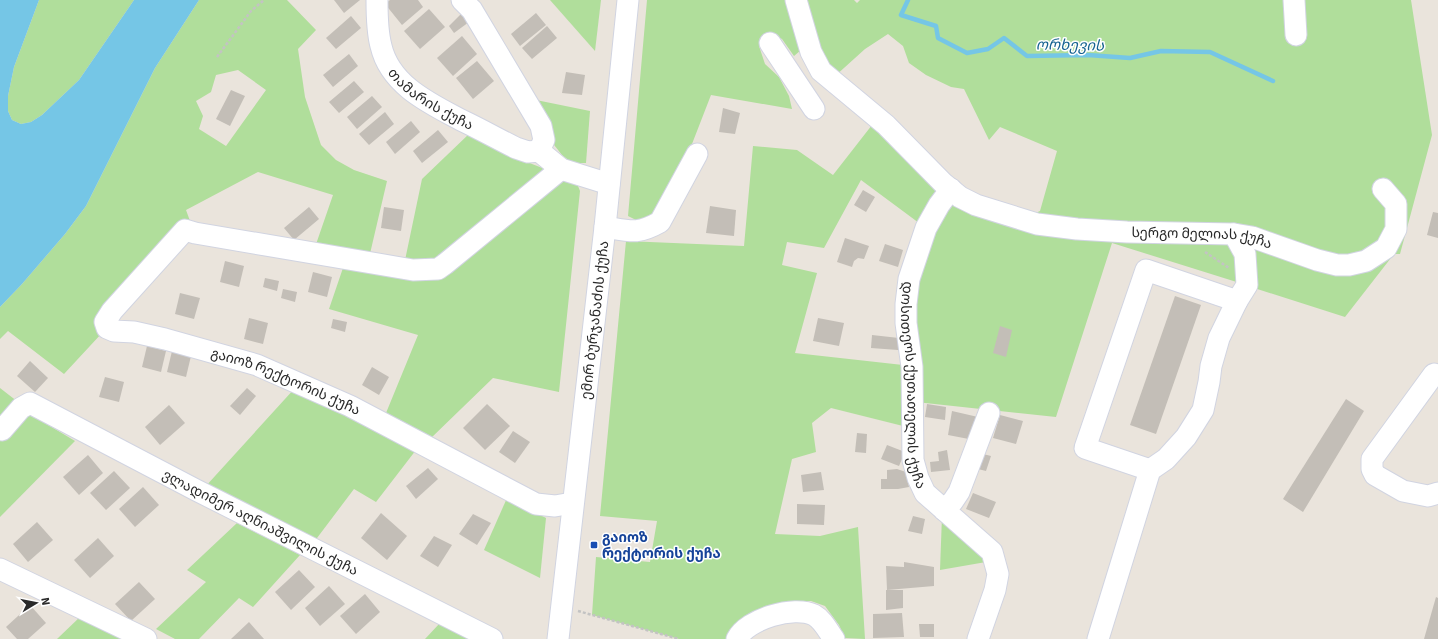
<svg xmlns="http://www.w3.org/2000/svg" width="1438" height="639" font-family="Signika,'Noto Sans Georgian',sans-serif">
<rect width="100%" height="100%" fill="#eae4dc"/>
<g fill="#b0de9b" fill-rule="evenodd">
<path d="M39,0H134L79,80L42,115L31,122L21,124L12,120L8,111V96L14,67Z"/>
<path d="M199,0H287L316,30L298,49L305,97L321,145L336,160L354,170L387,181L369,258L314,250L333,195L258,172L186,210L190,221L102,333L64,374L8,331L0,339V307L22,284L65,234L86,206L155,68ZM238,70L266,90L226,146L199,129L203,116L196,101L211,92L216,75Z"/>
<path d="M550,0H601L595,51Z"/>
<path d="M647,0H789L801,50L794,56L782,39L770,33L761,37L759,46L765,64L779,77L789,96L792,109L711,95L678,180L660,210L642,223L628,216Z"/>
<path d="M801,0H854L857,3L860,0H1411L1432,135L1400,254H1394L1345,317L1251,287L1246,246L1192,230L1029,216L1040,211L1057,151L1000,127L989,140L964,89L951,87L926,75L909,63L903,46L888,34L865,49L834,77L815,47Z"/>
<path d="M536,100L590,111L586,163H572L562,155L551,141Z"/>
<path d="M872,125L935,184L938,194L919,223L861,180L824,248L787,242L782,265L817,273L795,353L903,365V426L831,408L812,423L816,452L792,459L775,534L820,536L858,527L865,639L845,638L839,625L825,606L811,601L794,602L729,639H679L592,615L596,557L650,562L657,521L600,516L626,241L744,246L753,146L797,150L833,175Z"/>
<path d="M470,133L532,164L545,169L439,264L404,265L422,179Z"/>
<path d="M562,179L578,186L580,191L559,392L493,378L430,439L386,413L418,335L329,309L344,265L420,277Z"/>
<path d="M958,202L1236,245L1243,284L1112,243L1056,417L916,402L910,311L940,217L947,205Z"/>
<path d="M0,388L18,402L0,423Z"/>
<path d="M295,388L416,450L376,502L354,489L314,542L205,487Z"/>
<path d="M30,414L75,441L0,517V434Z"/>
<path d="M507,498L546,518L540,578L484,550Z"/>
<path d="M942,516L980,548L986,562L940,570Z"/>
<path d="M237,523L300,555L253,607L239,598L199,639H175L156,629L206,582L187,570Z"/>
<path d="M81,616L127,639H57Z"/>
<path d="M440,623L472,639H425Z"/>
</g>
<path fill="#75c6e6" d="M0,0H39L14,67L8,96V111L12,120L21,124L31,122L42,115L79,80L134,0H199L155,68L86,206L65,234L22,284L0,307Z"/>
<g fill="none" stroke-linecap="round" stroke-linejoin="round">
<path stroke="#75c6e6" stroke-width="4.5" d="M908,0L901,15L936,26L938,38L967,53L988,49L1004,38L1027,56L1088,55L1130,58L1161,51L1210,52L1273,81"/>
</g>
<g fill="#c3beb7">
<path d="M334,0H360L344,13Z"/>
<path d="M390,0H418L423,7L402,25L385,4Z"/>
<path d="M429,9L445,27L420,49L404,31Z"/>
<path d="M462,13L469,22L454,33L449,26Z"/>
<path d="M536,13L546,25L520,46L511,34Z"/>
<path d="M351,16L361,28L336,49L326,38Z"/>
<path d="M547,26L557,38L532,59L522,48Z"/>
<path d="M462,36L477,54L453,76L437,58Z"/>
<path d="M349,54L358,66L333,87L323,75Z"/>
<path d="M477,61L494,81L473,99L456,78Z"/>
<path d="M566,72L585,75L582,95L562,93Z"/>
<path d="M354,81L364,92L339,113L329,102Z"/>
<path d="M231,90L245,96L230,126L216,119Z"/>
<path d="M372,96L382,107L357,129L347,117Z"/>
<path d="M723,108L740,113L735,134L719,132Z"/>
<path d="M385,112L394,124L369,145L359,134Z"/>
<path d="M411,121L420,132L395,154L386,142Z"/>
<path d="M438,130L448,142L422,163L413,151Z"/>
<path d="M863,190L875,197L866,212L854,205Z"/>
<path d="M710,206L736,210L734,236L706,233Z"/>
<path d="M309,207L319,219L294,240L284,228Z"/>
<path d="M384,207L404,210L401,231L381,228Z"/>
<path d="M1433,212L1438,213V238L1427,235Z"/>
<path d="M845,238L869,246L864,259L858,258L854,261L852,267L837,262Z"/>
<path d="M885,244L903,250L898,267L879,261Z"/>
<path d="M225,261L244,266L239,287L220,282Z"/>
<path d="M313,272L332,277L327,297L308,292Z"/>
<path d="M265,278L279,281L277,291L263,287Z"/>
<path d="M283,289L297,292L295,302L281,298Z"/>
<path d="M180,293L200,298L194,319L175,314Z"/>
<path d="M1175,296L1201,305L1156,434L1130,425Z"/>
<path d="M249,318L268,323L263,344L244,339Z"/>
<path d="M818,318L844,323L839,346L813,341Z"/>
<path d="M333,319L347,322L345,332L331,328Z"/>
<path d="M1000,326L1012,330L1006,357L993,353Z"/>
<path d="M872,335L899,338L898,350L871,348Z"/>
<path d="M147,346L166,351L161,372L142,367Z"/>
<path d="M172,351L191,356L186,377L167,372Z"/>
<path d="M30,361L48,378L35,392L17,376Z"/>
<path d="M372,367L389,377L379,395L362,385Z"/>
<path d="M105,377L124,382L119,402L99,397Z"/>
<path d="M247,388L256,396L240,415L230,406Z"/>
<path d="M1346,399L1364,411L1303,512L1283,499Z"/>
<path d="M487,404L510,426L485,450L463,428Z"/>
<path d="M927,404L946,407L945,420L925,417Z"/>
<path d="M169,405L185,423L160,445L145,427Z"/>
<path d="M952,411L978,417L974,440L948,435Z"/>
<path d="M1000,415L1023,421L1016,444L993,438Z"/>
<path d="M513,431L530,442L515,463L499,452Z"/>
<path d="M857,433L867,434L866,453L855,452Z"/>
<path d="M887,445L905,452L899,466L881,459Z"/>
<path d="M947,450L950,470L931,472L930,462L939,461L938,452Z"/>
<path d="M979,453L991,456L986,471L974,468Z"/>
<path d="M88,455L103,473L79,495L63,477Z"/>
<path d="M428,468L438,479L416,499L406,486Z"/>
<path d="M897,469L906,472L909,487L898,489H881V479H887V470Z"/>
<path d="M114,471L130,488L106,510L90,493Z"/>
<path d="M821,472L824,490L803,492L801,475Z"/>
<path d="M143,487L159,505L135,527L119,509Z"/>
<path d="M973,493L996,502L989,518L966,509Z"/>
<path d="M797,504L825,505L824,525L797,524Z"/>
<path d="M381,513L407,536L387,560L361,538Z"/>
<path d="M473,514L491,523L477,545L459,534Z"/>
<path d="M913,516L925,519L922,534L908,531Z"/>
<path d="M37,522L53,540L28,562L13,544Z"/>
<path d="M434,536L452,545L438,567L420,556Z"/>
<path d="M98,538L114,556L90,578L74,560Z"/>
<path d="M904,562L934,567V586L887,590L886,566L904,567Z"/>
<path d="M299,570L315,587L291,610L275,592Z"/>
<path d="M139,582L155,599L131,621L115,604Z"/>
<path d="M329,586L345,604L320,626L305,608Z"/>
<path d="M886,590H903V608L886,610Z"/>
<path d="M365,594L380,612L356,634L340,616Z"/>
<path d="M1436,597L1438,598V639H1424Z"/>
<path d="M30,605L46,623L28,639H17L6,627Z"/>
<path d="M902,613L904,637L873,638V614Z"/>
<path d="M249,622L264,639H231Z"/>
<path d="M919,624H934V637H920Z"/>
</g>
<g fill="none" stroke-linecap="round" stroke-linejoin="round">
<g stroke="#d1d4e1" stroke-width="23">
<g id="minor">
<path id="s1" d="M377,0C377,15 377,31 381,46C390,85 429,103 461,120C480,129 498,139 516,148L528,152L539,151L561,169L609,184"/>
<path d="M462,0L472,10L541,126L544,140L539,151"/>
<path id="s2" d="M796,0L811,52L821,71L886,125L944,184L960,197L976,205L1037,224L1077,229L1127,232L1234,234L1252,237L1317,260L1337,265H1349L1366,261L1386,248L1396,229V204L1383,189"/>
<path d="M1294,0L1296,35"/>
<path d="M770,43L814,109"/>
<path id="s3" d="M561,169L445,264L438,269L413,270L195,233L185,230L112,311L105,322L107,328L114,331L134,332L165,339L257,365L350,406L536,504L555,506L572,503"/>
<path id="s4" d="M951,189L939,205L926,228L909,279L906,304V323L912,367L913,460L918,478L925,493L992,552L998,574L995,590L978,639"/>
<path d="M605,227C630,231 637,235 660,222L697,154"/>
<path d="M1434,374L1372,459V469L1375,475L1403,491L1428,496L1438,493"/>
<path id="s5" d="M2,430L21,408L30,403L196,490L492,639"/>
<path d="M1150,470L1085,448L1146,270L1237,301"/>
<path d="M944,510L953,501L959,492L989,413"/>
<path d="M0,569L146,639"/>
<path id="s6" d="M558,639L605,227L628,0"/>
<path d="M737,639C747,619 794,605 814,615C823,620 828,631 834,639"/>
<path d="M1098,639L1150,470L1166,459L1186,437L1203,410L1209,382L1211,366L1219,338L1237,301L1247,285L1245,254L1234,234"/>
</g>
</g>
<g stroke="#c3c3c3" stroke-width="2.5" stroke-dasharray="3 2" stroke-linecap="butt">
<path d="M217,57L251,11L264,0"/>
<path d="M1205,252L1229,268"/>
<path d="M578,611L679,639"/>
</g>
<use href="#minor" stroke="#fff" stroke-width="21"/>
</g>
<rect fill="#1a4fb4" stroke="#fff" stroke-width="1.5" x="590" y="541" width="8" height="8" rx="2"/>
<g text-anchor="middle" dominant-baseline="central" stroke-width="3" stroke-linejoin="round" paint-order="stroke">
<g font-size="14" fill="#292929" stroke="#fff">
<text stroke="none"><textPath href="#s1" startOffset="122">თამარის ქუჩა</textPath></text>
<text stroke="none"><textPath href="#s2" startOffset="511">სერგო მელიას ქუჩა</textPath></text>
<text stroke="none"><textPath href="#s6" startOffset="321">ემირ ბურჯანაძის ქუჩა</textPath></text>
<text stroke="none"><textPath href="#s3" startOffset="731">გაიოზ რექტორის ქუჩა</textPath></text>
<text stroke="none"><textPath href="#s4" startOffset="207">დოსითეოს ქუთათელის ქუჩა</textPath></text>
<text stroke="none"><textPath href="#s5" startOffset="299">ვლადიმერ აღნიაშვილის ქუჩა</textPath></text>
</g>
<g font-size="14" font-weight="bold" fill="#164399" stroke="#fff" text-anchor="start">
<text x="602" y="537">გაიოზ<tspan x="602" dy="16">რექტორის ქუჩა</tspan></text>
</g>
<g font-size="15" font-style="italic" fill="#166390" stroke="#fff">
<text transform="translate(1070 45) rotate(1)">ორხევის</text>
</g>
</g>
<g transform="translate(36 603) rotate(80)" stroke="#ffffff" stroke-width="3" paint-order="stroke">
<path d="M0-3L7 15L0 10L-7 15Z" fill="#292929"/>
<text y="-6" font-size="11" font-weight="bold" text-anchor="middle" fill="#292929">N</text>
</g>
</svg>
